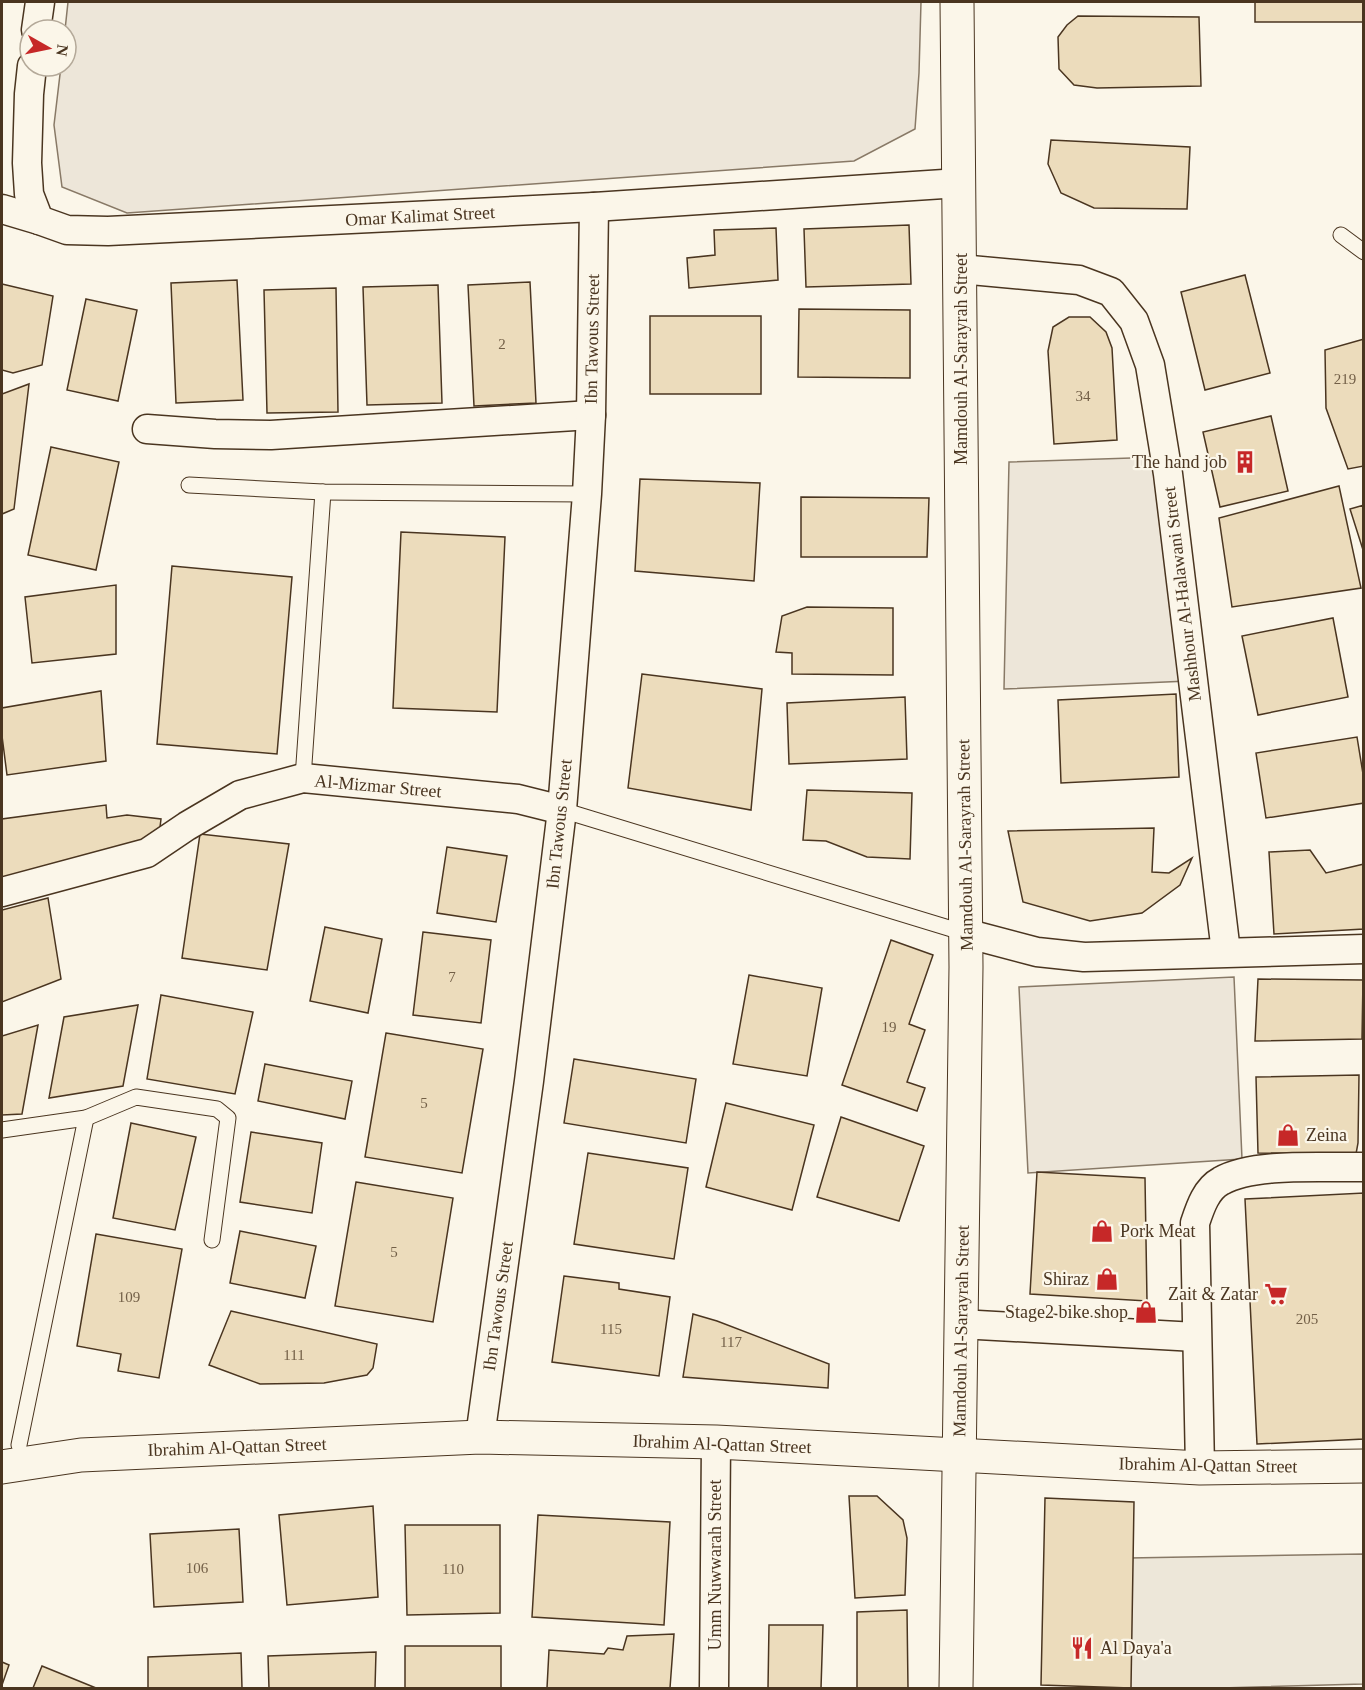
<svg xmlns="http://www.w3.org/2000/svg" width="1365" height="1690" font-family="'Times New Roman',serif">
<rect width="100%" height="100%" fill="#fbf6e9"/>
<g fill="#ede6d9" stroke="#887966" stroke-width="1.5">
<path d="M68,2H921L919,73L915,129L854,161L127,213L62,187L54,125L61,66H66L65,30Z"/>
<path d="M1162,457L1188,681L1004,689L1009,462Z"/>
<path d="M1234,977L1242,1159L1028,1173L1019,987Z"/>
</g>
<path fill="#ede7d9" stroke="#887966" stroke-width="1.5" d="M1363,1554V1684L1221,1688H1127L1129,1558Z"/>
<g fill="#ecdcbc" stroke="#4a3520" stroke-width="1.5">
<rect x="1255" y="2" width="109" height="20"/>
<path d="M1078,16L1199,17L1201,86L1097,88L1074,85L1059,69L1058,37L1067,25Z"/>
<path d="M1051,140L1190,147L1187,209L1094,208L1061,193L1048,164Z"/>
<path d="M909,225L911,284L806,287L804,229Z"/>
<path d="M776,228L778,280L689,288L687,258L715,255L714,230Z"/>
<path d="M1245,275L1270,373L1205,390L1181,292Z"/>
<path d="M237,280L243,400L176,403L171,283Z"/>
<path d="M530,282L536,403L474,406L468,285Z"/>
<path d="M2,284L53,296L42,365L13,373L2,370Z"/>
<path d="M438,285L442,403L367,405L363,287Z"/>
<path d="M336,288L338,412L267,413L264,290Z"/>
<path d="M86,299L137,310L118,401L67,390Z"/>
<path d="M799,309L910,310V378L798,377Z"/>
<rect x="650" y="316" width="111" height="78"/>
<path d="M1069,317H1090L1106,332L1112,348L1117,440L1054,444L1048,351L1053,327Z"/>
<path d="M1364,339V466L1348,469L1326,408L1325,350Z"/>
<path d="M29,384L14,509L2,514V394Z"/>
<path d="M1271,416L1288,491L1220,507L1203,432Z"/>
<path d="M51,447L119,462L96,570L28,555Z"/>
<path d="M640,479L760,483L754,581L635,571Z"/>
<path d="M1339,486L1361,588L1232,607L1219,518Z"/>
<path d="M801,497L929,498L927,557H801Z"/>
<path d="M1364,505V553L1350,509Z"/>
<path d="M401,532L505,537L497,712L393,708Z"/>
<path d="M172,566L292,577L277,754L157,744Z"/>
<path d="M116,585V654L32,663L25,597Z"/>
<path d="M807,607L893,608V675L792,674V653L776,652L782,616Z"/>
<path d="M1333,618L1348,697L1258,715L1242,636Z"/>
<path d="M642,674L762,689L751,810L628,788Z"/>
<path d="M101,691L106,761L7,775L2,736V708Z"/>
<path d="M1176,694L1179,777L1061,783L1058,700Z"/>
<path d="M905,697L907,759L789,764L787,703Z"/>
<path d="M1357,737L1364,780V803L1266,818L1256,753Z"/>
<path d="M807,790L912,793L910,859L867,857L826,841L803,840Z"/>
<path d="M106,805L107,818L127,815L161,819L159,835L2,882V819Z"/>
<path d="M1154,828L1152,872L1169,873L1192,858L1180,885L1142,913L1090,921L1023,902L1008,831Z"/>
<path d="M200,834L289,844L267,970L182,958Z"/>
<path d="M447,847L507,856L496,922L437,913Z"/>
<path d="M1310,850L1326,873L1364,864V929L1274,934L1269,852Z"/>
<path d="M48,898L61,979L2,1002V910Z"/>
<path d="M325,927L382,939L368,1013L310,1001Z"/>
<path d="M423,932L491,940L481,1023L413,1015Z"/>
<path d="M891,940L933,955L909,1024L925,1030L907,1082L925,1088L917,1111L842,1085Z"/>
<path d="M749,975L822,988L807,1076L733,1064Z"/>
<path d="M1258,979L1363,980L1362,1039L1255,1041Z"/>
<path d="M161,995L253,1012L235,1094L147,1079Z"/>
<path d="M138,1005L123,1086L49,1098L64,1017Z"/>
<path d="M38,1025L22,1114L2,1115V1036Z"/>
<path d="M386,1033L483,1049L462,1173L365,1157Z"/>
<path d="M574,1059L696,1079L686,1143L564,1123Z"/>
<path d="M265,1064L352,1081L345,1119L258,1101Z"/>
<path d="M1359,1075L1358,1143L1356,1154L1258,1153L1256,1077Z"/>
<path d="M726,1103L814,1125L792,1210L706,1187Z"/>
<path d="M841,1117L924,1146L899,1221L817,1197Z"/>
<path d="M131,1123L196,1137L175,1230L113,1218Z"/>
<path d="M251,1132L322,1143L312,1213L240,1202Z"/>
<path d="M588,1153L688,1168L674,1259L574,1244Z"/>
<path d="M1037,1172L1145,1178L1147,1301L1030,1294Z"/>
<path d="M356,1182L453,1198L433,1322L335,1306Z"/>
<path d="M1364,1193V1439L1257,1444L1245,1199Z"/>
<path d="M240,1231L316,1246L305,1298L230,1283Z"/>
<path d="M96,1234L182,1249L159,1378L118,1371L121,1354L77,1346Z"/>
<path d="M564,1276L619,1283V1289L670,1297L659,1376L552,1362Z"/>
<path d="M231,1311L377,1344L373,1368L367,1375L324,1383L260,1384L209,1365Z"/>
<path d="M693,1314L717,1321L829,1364L828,1388L683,1377Z"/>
<path d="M849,1496H877L903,1520L907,1538L905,1595L855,1598Z"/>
<path d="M1045,1498L1134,1502L1131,1688L1041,1685Z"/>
<path d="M373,1506L378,1597L287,1605L279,1515Z"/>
<path d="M538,1515L670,1522L664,1625L532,1617Z"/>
<path d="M405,1525H500V1613L407,1615Z"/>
<path d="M239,1529L243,1602L154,1607L150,1534Z"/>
<path d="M907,1610L908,1688H857V1612Z"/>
<path d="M769,1625H823L821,1688H768Z"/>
<path d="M674,1634L670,1688H547L549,1650L604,1654L608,1648L623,1650L627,1636Z"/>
<rect x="405" y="1646" width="96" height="42"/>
<path d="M376,1652L375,1688H269L268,1656Z"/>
<path d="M241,1653L242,1688H148V1657Z"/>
<path d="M2,1662L9,1665L2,1685Z"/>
<path d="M42,1666L96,1688H33Z"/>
</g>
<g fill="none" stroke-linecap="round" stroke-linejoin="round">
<g stroke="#4a3520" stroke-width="17">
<g id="service">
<path d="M1341,235L1364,252"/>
<path d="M189,485L323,492L587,494"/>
<path d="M303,778L323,492"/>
<path d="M562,810L965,933"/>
<path d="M2,1130L86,1118L136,1097L217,1109L228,1118L212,1240"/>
<path d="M19,1445L86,1118"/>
</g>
</g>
<g stroke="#4a3520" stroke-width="31">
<g id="minor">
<path d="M36,30L40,2"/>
<path d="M32,66L29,94L27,163L29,194L39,220L67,230L108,231L594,207L959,183"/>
<path d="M2,209L39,220"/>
<path d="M960,269L1079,280L1111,292L1134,321L1150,365L1168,474L1226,952"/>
<path d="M147,429L215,434L271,435L591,415"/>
<path d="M2,892L147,853L187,826L240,795L303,778L518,799L562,810"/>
<path d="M965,933L1037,952L1084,957L1364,949"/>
<path d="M960,1324L1196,1337"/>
<path d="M480,1437L529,1081L562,810L587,494L591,415L594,207"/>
<path d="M1200,1468L1195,1223C1200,1208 1206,1189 1221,1181C1254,1162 1325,1168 1364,1167"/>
<path d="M714,1688L716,1442"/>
</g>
</g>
<g stroke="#4a3520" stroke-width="35">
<g id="tertiary">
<path d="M2,1467L81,1455L480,1437L716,1442L1200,1468L1364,1466"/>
<path d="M956,1688L966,967L957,2"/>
</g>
</g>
<use href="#service" stroke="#fbf6e9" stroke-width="15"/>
<use href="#minor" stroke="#fbf6e9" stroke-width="28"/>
<use href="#tertiary" stroke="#fbf6e9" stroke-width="33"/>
</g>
<defs>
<g id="building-bare" transform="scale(1.8)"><path d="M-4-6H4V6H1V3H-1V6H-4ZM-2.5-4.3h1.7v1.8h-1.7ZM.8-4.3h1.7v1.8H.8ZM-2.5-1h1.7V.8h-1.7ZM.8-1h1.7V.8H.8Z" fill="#c62828" stroke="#fbf6e9" stroke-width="2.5" paint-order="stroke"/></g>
<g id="shop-bare" transform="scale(1.8)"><path d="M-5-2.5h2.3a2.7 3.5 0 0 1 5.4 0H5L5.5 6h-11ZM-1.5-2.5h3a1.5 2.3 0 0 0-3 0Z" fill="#c62828" stroke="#fbf6e9" stroke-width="2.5" paint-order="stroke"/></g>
<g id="supermarket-bare" transform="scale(1.8)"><path d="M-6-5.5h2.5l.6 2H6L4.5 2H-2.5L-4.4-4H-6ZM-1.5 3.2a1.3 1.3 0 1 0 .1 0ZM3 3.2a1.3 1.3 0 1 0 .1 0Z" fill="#c62828" stroke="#fbf6e9" stroke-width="2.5" paint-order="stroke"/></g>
<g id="restaurant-bare" transform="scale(1.8)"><path d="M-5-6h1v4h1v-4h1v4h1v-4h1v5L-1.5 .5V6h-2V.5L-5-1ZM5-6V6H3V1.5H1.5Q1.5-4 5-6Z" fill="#c62828" stroke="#fbf6e9" stroke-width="2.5" paint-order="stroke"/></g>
</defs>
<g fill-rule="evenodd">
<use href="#building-bare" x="1245" y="462"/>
<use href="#shop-bare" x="1288" y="1135"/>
<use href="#shop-bare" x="1102" y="1231"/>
<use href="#shop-bare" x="1107" y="1279"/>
<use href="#supermarket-bare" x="1276" y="1294"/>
<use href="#shop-bare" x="1146" y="1312"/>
<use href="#restaurant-bare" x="1082" y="1648"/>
</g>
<g text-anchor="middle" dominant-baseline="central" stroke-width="4.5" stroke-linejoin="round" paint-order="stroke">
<g font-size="15" fill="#725f47">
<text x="502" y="344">2</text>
<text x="1345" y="379">219</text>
<text x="1083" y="396">34</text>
<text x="452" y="977">7</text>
<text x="889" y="1027">19</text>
<text x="424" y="1103">5</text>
<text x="394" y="1252">5</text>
<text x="129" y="1297">109</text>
<text x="1307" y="1319">205</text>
<text x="611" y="1329">115</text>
<text x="731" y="1342">117</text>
<text x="294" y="1355">111</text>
<text x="197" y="1568">106</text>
<text x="453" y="1569">110</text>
</g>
<g font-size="18" fill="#4a3520" stroke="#fbf6e9">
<text transform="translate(420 216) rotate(-3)">Omar Kalimat Street</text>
<text transform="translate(592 339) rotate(-89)">Ibn Tawous Street</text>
<text transform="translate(961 359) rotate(-90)">Mamdouh Al-Sarayrah Street</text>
<text transform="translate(1182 594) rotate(-97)">Mashhour Al-Halawani Street</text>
<text transform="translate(378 786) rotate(5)">Al-Mizmar Street</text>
<text transform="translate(559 824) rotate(-84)">Ibn Tawous Street</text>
<text transform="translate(965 845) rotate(-91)">Mamdouh Al-Sarayrah Street</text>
<text transform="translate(498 1306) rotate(-82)">Ibn Tawous Street</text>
<text transform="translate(961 1331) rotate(-89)">Mamdouh Al-Sarayrah Street</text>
<text transform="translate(722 1444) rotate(2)">Ibrahim Al-Qattan Street</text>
<text transform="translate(237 1447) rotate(-2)">Ibrahim Al-Qattan Street</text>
<text transform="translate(1208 1465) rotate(1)">Ibrahim Al-Qattan Street</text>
<text transform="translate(715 1565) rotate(-90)">Umm Nuwwarah Street</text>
</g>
<g font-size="18" fill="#4a3520" stroke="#fbf6e9" text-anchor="end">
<text x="1227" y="462">The hand job</text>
<text x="1306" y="1135" text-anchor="start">Zeina</text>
<text x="1120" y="1231" text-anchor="start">Pork Meat</text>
<text x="1089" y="1279">Shiraz</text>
<text x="1258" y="1294">Zait &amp; Zatar</text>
<text x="1128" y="1312">Stage2 bike shop</text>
<text x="1100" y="1648" text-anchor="start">Al Daya'a</text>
</g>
</g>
<rect width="1365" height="1690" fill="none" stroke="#4a3520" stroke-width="6"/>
<g transform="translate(48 48) rotate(99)"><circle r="28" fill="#fbf6e9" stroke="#b4a999" stroke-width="1.5"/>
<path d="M0-4.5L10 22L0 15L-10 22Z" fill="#c62828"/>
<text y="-9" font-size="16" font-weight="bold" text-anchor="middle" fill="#4a3520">N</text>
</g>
</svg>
